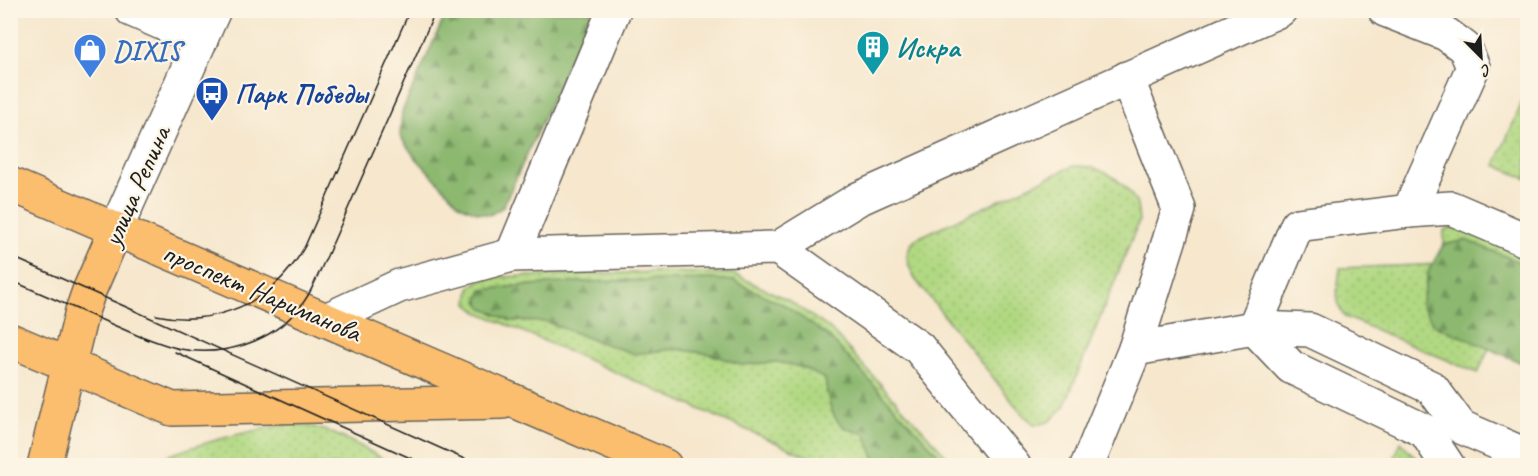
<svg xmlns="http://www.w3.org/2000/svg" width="1538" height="476" font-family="Caveat,sans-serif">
<defs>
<pattern id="grass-dots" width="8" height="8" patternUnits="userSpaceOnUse" patternTransform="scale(1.5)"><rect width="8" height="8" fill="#b1d882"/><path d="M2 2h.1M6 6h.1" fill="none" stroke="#98b970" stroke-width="1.8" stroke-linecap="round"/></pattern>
<pattern id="forest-firs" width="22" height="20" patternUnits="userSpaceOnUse" patternTransform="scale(1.5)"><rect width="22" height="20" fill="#8cb870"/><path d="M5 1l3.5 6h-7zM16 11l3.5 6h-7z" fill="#72955b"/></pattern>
</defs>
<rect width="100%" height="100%" fill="#fcf5e5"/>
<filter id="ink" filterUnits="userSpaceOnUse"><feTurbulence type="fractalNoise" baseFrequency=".0167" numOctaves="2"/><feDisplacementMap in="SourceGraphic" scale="12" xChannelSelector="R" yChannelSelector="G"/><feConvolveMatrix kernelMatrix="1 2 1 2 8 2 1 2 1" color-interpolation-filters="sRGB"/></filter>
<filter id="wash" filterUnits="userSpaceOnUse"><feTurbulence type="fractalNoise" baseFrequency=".008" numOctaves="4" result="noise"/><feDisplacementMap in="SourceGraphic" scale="24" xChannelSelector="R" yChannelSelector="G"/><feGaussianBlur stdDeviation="1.35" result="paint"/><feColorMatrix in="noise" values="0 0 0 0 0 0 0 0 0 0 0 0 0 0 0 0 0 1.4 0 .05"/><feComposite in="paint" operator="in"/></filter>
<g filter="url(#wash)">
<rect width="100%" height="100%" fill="#f6e7cd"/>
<g fill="url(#grass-dots)" stroke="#667a4f" stroke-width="1.5">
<path d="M1527,91V179L1495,165Z"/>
<path d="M1073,166C1099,165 1123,178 1136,202C1138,207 1138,215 1139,221L1064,407L1049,422L1035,425L1022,414L915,279C907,261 902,256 915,239Z"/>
<path d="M1467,224L1527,249V363L1490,346L1478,373L1345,317C1333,300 1338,288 1340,268L1444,264V230Z"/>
<path d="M658,272L734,274L788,300L829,328L955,465H827L478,312L468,304L470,288L478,281L496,277Z"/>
<path d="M290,424C298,425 306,425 314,427C339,434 370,450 392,465H145C191,445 240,432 290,424Z"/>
<path d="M1401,442L1422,465H1391Z"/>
</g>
<g fill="url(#forest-firs)" stroke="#546a46" stroke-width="1.5">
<path d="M447,11H592L503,207L490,215L477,212L460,205L414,156L400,136L402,112Z"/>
<path d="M1466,240L1527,265V365L1434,325L1421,305L1429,270L1443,245Z"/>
<path d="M712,279L734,281L784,305L828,336L937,453L945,465H880L873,455L865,434C859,432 851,431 846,428C829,419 828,396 825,379L801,367L777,362L742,365L710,354L675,349L635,354L596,341L547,322L511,321L483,308L478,301L482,290C558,280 635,281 712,279Z"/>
</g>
</g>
<g filter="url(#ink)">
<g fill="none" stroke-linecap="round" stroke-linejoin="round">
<g stroke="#68635a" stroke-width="36">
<g id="minor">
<path d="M132,10L201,40"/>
<path d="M1127,78L1179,209L1135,349"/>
<path d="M1409,211L1451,208L1528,241"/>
<path d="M116,229L214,10"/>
<path d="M778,248L858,199L1280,10"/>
<path d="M512,255L614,10"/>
<path d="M326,320L399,286L512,255L778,248L919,348L1014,466"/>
<path d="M1254,328L1297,225L1409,211L1473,67L1465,48L1446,34L1385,10"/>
<path d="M1254,328L1291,367L1425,431L1448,466"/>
<path d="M1087,466L1135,349L1254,328L1310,330L1432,388L1461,427L1528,456"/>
</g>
</g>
<g stroke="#68635a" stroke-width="36">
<g id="major">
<path d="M10,184L665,466"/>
<path d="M10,340L172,409L503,402"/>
<path d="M44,466L82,311L89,291L116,229"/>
</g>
</g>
<use href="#minor" stroke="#fff" stroke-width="33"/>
<use href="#major" stroke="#fbbd6e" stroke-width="33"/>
<g stroke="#1c1c1c" stroke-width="1.5">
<path d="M10,256L124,306L480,466"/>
<path d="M10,280L148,340"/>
<path d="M156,315C207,326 260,308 292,266C297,260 301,253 305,246L410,10"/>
<path d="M141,336C154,341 167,346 180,349C223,357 270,343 298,309C311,295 318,274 327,256L436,10"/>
<path d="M175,352L428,466"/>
</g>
</g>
</g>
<defs>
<g id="building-pin" transform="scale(1.725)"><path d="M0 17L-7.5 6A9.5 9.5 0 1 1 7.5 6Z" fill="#0f9aa8" stroke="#fcf5e5"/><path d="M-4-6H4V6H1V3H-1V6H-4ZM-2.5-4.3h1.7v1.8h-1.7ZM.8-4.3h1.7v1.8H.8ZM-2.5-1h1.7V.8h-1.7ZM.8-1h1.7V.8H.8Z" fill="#fff"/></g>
<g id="shop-pin" transform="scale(1.725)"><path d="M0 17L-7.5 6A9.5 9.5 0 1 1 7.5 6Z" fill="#3f7fe0" stroke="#fcf5e5"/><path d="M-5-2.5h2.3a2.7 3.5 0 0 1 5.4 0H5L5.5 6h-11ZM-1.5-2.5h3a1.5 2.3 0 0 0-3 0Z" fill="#fff"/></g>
<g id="bus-pin" transform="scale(1.725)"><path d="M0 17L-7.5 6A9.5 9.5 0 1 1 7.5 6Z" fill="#1a4fb4" stroke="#fcf5e5"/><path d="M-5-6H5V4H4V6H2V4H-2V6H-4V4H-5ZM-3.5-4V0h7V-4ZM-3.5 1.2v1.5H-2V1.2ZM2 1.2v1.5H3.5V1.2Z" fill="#fff"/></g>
</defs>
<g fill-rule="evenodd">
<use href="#building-pin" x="873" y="47"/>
<use href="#shop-pin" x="90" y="50"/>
<use href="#bus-pin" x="212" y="93"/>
</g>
<g text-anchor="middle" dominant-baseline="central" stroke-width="4.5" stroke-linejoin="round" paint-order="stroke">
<g font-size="28" font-weight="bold" fill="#0d838f" stroke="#fcf5e5" text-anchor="start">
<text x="896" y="47">Искра</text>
</g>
<g font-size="28" font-weight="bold" fill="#366cbe" stroke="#fcf5e5" text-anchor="start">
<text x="113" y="50">DIXIS</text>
</g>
<g font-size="28" font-weight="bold" fill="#164399" stroke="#fcf5e5" text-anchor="start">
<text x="235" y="93">Парк Победы</text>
</g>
<g font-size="28" fill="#1c1c1c" stroke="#fcf5e5">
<text transform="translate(136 186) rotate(-66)">улица Репина</text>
<text transform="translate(262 292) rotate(23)">проспект Нариманова</text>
</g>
</g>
<rect width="1538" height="476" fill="none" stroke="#fcf5e5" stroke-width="36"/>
<g transform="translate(1481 57) rotate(156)" stroke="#fcf5e5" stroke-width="4.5" paint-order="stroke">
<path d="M0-4.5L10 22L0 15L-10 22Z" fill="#1c1c1c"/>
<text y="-9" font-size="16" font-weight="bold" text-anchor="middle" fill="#1c1c1c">С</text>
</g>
</svg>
